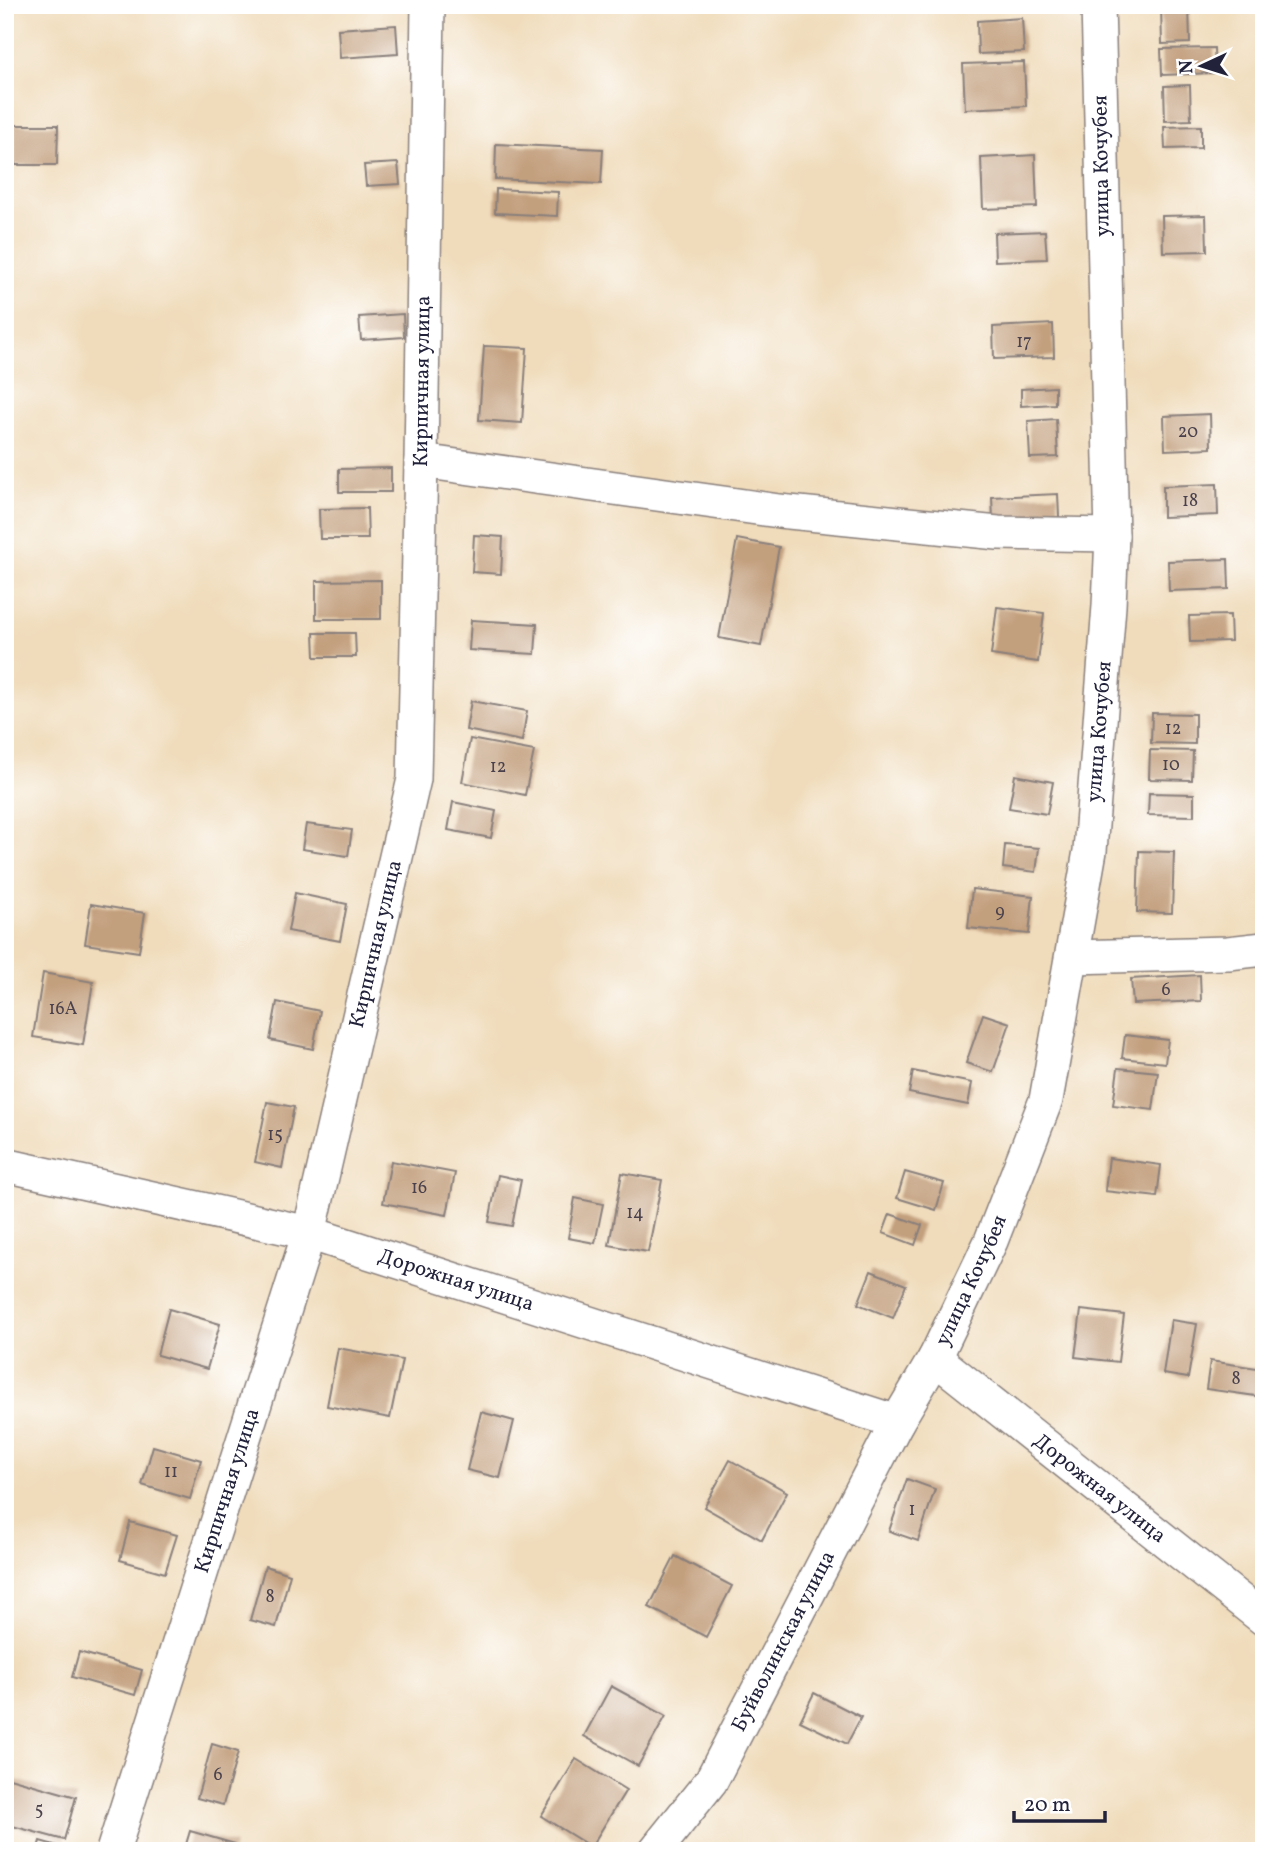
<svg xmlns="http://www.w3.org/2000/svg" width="1269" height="1856" font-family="Vollkorn,serif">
<rect width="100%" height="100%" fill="#fff"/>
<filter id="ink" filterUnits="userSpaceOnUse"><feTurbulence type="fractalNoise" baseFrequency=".0143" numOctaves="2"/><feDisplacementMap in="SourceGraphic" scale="14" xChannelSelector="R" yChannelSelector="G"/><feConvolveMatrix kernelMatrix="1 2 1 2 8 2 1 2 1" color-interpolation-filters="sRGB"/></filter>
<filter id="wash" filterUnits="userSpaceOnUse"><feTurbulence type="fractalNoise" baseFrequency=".00686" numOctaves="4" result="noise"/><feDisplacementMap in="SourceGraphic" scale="28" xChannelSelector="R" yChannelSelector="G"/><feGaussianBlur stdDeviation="1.57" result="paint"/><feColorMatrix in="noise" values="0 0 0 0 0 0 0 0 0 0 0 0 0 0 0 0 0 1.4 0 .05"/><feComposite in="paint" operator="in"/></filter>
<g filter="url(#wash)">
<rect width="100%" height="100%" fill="#f0dcbb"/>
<g id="blocks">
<g fill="#c29f7d">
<path d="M507,5H562V11L507,8Z"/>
<path d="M1189,6L1190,43L1162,44L1161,7Z"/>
<path d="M1022,18L1024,52L978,54L977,21Z"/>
<path d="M396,25L398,54L340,58L338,29Z"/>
<path d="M1214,48L1215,73L1162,75L1161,49Z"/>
<path d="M1024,62L1026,106L965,109L963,64Z"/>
<path d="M1190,85L1191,120L1165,121L1164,86Z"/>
<path d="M15,125H58L57,165H15Z"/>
<path d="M1201,126V148L1165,149L1164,127Z"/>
<path d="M496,144L603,149L601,184L495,179Z"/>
<path d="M1035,155L1037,207L983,209L981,158Z"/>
<path d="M398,163L400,184L366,186L364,165Z"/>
<path d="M496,189L558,192L557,216L495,213Z"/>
<path d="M1206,215L1207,251L1163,252L1162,216Z"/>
<path d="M1045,231L1047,259L995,261L994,233Z"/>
<path d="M403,314L404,337L361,340L359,317Z"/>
<path d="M1053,324L1054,357L994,359L993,327Z"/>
<path d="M484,346L527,348L522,423L479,420Z"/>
<path d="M1055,387V404L1021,406V389Z"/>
<path d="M1210,414L1211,448L1165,450L1164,416Z"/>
<path d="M1056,419L1058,457L1030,458L1028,421Z"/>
<path d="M391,468V492H339V469Z"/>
<path d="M1217,484L1218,515L1163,517V486Z"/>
<path d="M1058,494L1059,517L993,519L992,497Z"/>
<path d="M367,508L368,539H320L319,509Z"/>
<path d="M474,535L503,537L501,574L472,572Z"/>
<path d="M737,539L779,547L761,646L719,638Z"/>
<path d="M1228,559L1229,589L1169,591L1168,561Z"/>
<path d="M381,580V619H316V581Z"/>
<path d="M997,607L1044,613L1038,662L991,655Z"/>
<path d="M1230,615L1231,641L1190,642L1189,616Z"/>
<path d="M471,620L537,624L535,654L469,650Z"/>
<path d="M314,633H355L356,657H315Z"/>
<path d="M471,701L527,711L522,741L466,730Z"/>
<path d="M1152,713L1195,714V744L1151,743Z"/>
<path d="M470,739L534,751L525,795L462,782Z"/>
<path d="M1150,750L1193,751L1192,780L1149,779Z"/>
<path d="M1015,775L1053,782L1047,814L1009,808Z"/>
<path d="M1149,793L1194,794V816L1148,815Z"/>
<path d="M453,802L496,811L491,838L448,830Z"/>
<path d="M306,824L352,830L348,856L302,849Z"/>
<path d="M1005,845L1039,848L1036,872L1003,868Z"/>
<path d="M1139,851L1174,852L1172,913L1137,912Z"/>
<path d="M972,889L1033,896L1029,934L968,928Z"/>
<path d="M295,893L347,904L340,941L288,931Z"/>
<path d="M91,904L145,913L139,952L85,944Z"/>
<path d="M43,973L93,982L83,1045L33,1037Z"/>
<path d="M1200,975L1201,1001L1133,1004L1131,979Z"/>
<path d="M277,1002L320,1011L313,1049L270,1040Z"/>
<path d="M983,1014L1010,1023L993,1072L966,1063Z"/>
<path d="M1125,1035L1168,1040L1165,1063L1122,1058Z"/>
<path d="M1118,1068L1158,1072L1153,1110L1113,1105Z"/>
<path d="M913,1071L972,1083L968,1105L909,1093Z"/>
<path d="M267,1102L294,1107L282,1168L255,1162Z"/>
<path d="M1109,1158L1161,1165L1157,1197L1105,1191Z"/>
<path d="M391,1161L455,1173L447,1215L383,1203Z"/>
<path d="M905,1172L944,1183L936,1210L897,1198Z"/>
<path d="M622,1173L662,1180L648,1252L609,1245Z"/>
<path d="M498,1175L521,1180L512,1226L489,1222Z"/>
<path d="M575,1198L603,1204L595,1243L568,1238Z"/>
<path d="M890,1214L922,1225L915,1245L883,1233Z"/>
<path d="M871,1271L906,1285L893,1318L858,1304Z"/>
<path d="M169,1309L220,1324L207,1369L157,1355Z"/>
<path d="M1081,1310L1124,1315L1118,1362L1075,1357Z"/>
<path d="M1171,1320L1197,1324L1188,1378L1163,1374Z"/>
<path d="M338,1348L402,1360L390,1418L327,1406Z"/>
<path d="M1210,1361L1264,1369L1263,1397L1206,1389Z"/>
<path d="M481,1412L514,1421L500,1478L467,1470Z"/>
<path d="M153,1446L201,1460L190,1499L142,1485Z"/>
<path d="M730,1460L787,1492L762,1540L704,1507Z"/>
<path d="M907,1479L935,1489L918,1541L889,1531Z"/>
<path d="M130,1522L177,1535L165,1573L120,1560Z"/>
<path d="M675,1556L732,1586L706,1637L649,1607Z"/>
<path d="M265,1566L290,1574L276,1627L250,1620Z"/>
<path d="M79,1652L142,1670L135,1695L72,1677Z"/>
<path d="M611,1686L666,1716L638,1766L584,1736Z"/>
<path d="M814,1693L861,1717L847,1744L800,1721Z"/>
<path d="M212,1744L238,1752L223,1805L197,1798Z"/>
<path d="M576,1759L626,1790L591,1847L541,1816Z"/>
<path d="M6,1777L76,1797L64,1840L5,1824Z"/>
<path d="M190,1831L235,1844L233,1851H184Z"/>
<path d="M40,1841L72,1850V1851H37Z"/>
</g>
</g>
</g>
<g filter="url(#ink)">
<use href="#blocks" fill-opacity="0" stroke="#897f7b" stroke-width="2"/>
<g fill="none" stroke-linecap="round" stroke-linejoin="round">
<g stroke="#897f7b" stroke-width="36">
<g id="minor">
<path d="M421,461L779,511L998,533L1112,535"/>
<path d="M1072,957L1228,953L1264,949"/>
<path id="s1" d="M5,1165L309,1233L897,1422"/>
<path id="s2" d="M935,1358L1264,1619"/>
<path id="s3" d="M113,1851L309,1233L414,779L421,461L428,5"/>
<path id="s4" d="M655,1851L711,1781L897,1422L935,1358L991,1241L1046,1100L1090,851L1109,606L1112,535L1098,5"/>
</g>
</g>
<use href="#minor" stroke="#fff" stroke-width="33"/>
</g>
</g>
<g text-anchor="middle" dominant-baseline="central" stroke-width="5" stroke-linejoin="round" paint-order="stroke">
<g font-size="18" fill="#4a414c">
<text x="1024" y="342">17</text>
<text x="1188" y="432">20</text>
<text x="1190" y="501">18</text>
<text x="1173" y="729">12</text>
<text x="1171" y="765">10</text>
<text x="498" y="767">12</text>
<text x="1000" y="912">9</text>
<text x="1166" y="990">6</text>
<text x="63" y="1009">16А</text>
<text x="275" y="1135">15</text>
<text x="419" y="1188">16</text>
<text x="635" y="1213">14</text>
<text x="1236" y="1379">8</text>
<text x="171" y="1472">11</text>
<text x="912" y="1510">1</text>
<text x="270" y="1597">8</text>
<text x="218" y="1775">6</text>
<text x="39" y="1810">5</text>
</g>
<g font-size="21" fill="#22223b" stroke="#fff">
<text transform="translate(1102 166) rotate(-91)">улица Кочубея</text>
<text stroke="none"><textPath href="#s3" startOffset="1512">Кирпичная улица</textPath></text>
<text stroke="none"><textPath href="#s4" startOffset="1222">улица Кочубея</textPath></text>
<text stroke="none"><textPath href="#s3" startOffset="945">Кирпичная улица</textPath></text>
<text stroke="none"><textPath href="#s1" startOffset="466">Дорожная улица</textPath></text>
<text stroke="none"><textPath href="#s4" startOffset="654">улица Кочубея</textPath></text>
<text stroke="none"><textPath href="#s2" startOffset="210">Дорожная улица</textPath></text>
<text stroke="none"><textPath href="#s3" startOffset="378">Кирпичная улица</textPath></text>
<text stroke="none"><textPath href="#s4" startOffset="247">Буйволинская улица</textPath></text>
</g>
</g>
<rect width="1269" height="1856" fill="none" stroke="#fff" stroke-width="28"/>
<g transform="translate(1202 66) rotate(266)" stroke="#ffffff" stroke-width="5" paint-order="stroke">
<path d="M0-5L12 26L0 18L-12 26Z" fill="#22223b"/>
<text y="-10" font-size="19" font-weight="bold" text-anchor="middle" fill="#22223b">N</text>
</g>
<path d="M1014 1811v10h91v-10" fill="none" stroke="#22223b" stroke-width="3.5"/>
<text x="1024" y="1811" font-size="21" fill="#22223b" stroke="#ffffff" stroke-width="5" paint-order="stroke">20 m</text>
</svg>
